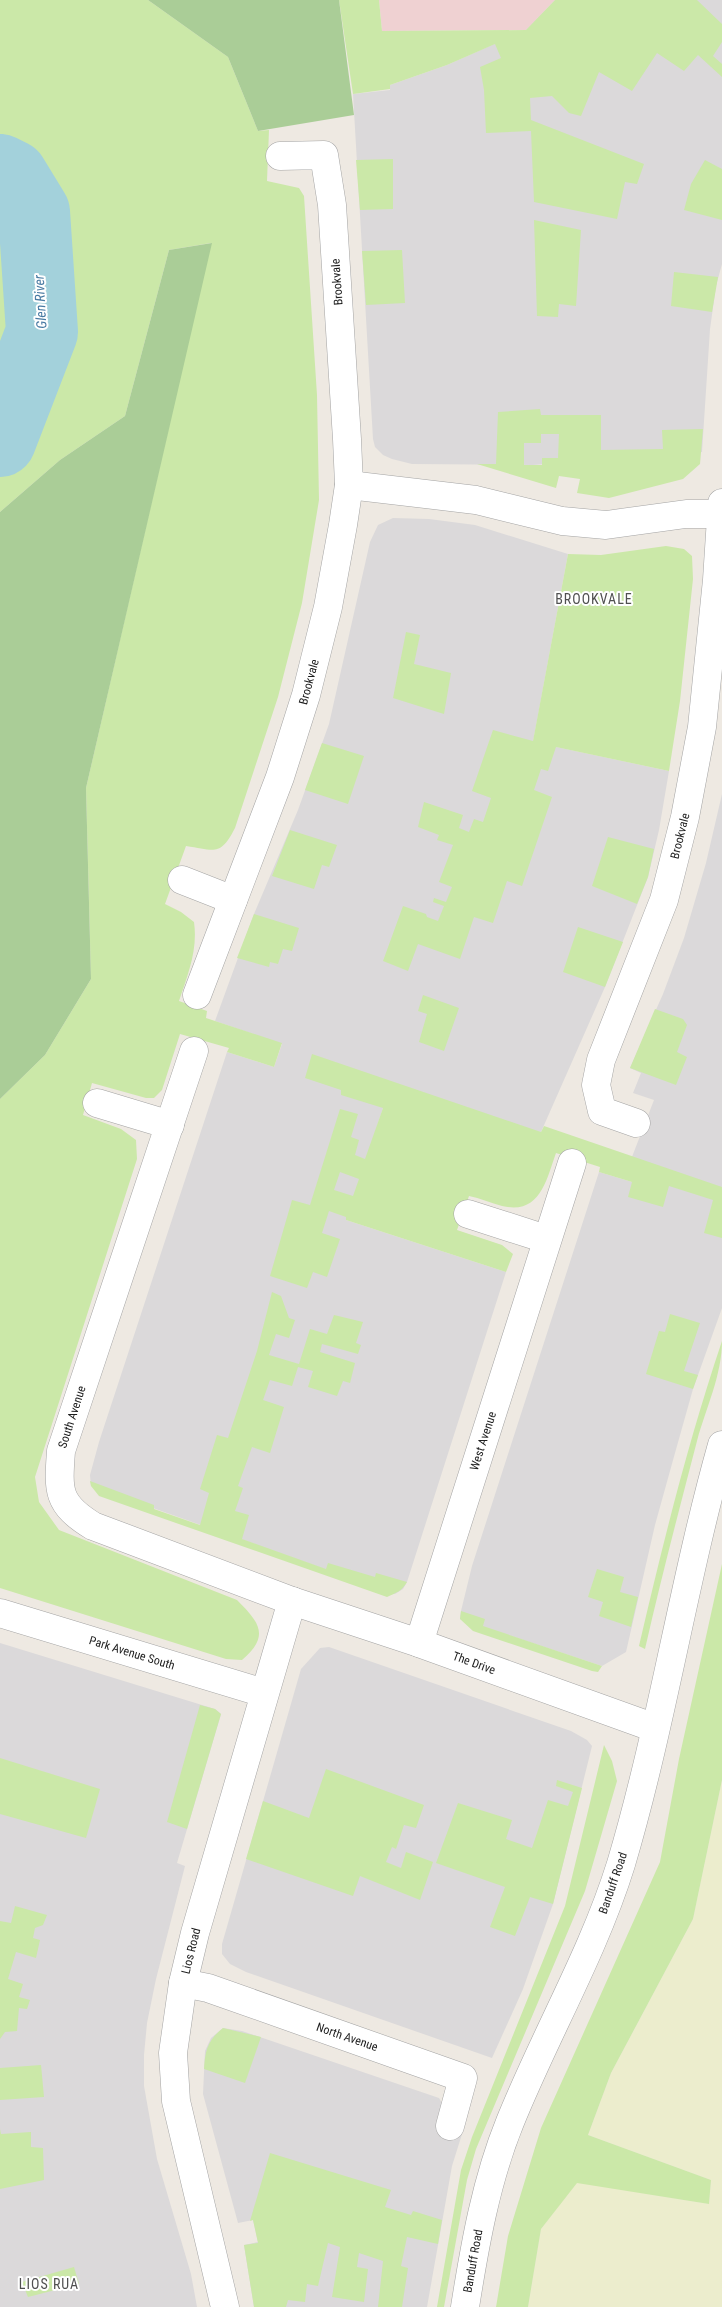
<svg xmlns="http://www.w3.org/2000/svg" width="722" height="2307" font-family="'Roboto Condensed',sans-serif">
<rect width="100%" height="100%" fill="#eee9e2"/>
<g fill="#dbd9da">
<path d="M555,0H722V264L716,286L710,329L702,452L533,465L412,464L392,459L383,455L375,447L373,439L353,94L390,90V85L447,65L526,30Z"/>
<path d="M393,518L429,519L475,525L568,554L533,742L669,771L659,830L648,877L605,987L541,1132L383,1108L346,1220L506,1272L407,1582L403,1589L395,1594L91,1486L90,1475L99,1442L227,1052L274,1067L282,1044L215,1021L254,914L298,810L329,724L370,542L378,525Z"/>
<path d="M722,794V1308L693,1389L675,1453L655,1525L626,1652L602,1666L460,1619L461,1611L472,1566L599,1172L632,1182L630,1162L654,1100L633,1093L641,1073L630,1068L663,994L684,938L706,863Z"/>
<path d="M0,1643L215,1709L221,1714L177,1863L185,1866L156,1979L147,2023L144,2055V2086L157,2159L191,2274L197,2307H0Z"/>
<path d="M329,1647L571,1731L587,1740L592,1746L553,1904L523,1989L492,2058L246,1972L230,1964L222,1954V1944L301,1669L320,1648Z"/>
<path d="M223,2028L242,2031L439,2098L442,2103L438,2126L462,2134L452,2166L427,2307H254L244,2245L258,2242L253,2220L238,2223L203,2094L205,2051L211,2038Z"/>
</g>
<path fill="#efd1d2" d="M379,0H555L526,30L382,31Z"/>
<path fill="#ecedcd" d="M722,1780V2307H528L541,2229L577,2182L709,2204L711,2180L588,2135L611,2073L693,1919Z"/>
<g fill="#cbe8a8" fill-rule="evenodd">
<path d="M0,0H148L228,57L258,131L269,130L267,181L299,188L304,196L317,395L319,500L302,603L278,697L235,828C220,857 215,850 186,846L165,904L181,912L194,922C198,950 188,974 179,1001L207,1011L206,1018L282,1043L274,1067L227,1052L229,1048L180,1034L162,1090L154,1098H146L92,1083L83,1115L121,1129L136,1140L137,1159L35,1477L39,1502L59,1530L237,1600C260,1623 270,1636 242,1660L226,1659L0,1588V1099L45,1055L91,979L86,788L211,243L169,250L125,416L60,460L0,512Z"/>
<path d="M339,0H379L382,31L526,30L555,0H697L722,24V42L713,56L722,64V77L698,55L684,71L657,53L632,91L599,72L581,116L569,113L552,96L530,98L531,120L644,164L637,184L625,182L617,219L534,202L531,131L486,133L484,90L480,67L501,58L495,44L447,65L390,85V89L353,94Z"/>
<path d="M393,159V209L360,210L356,160Z"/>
<path d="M705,160L722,169V220L684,210L691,184Z"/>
<path d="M534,220L581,230L576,306L559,304L558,317L537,316Z"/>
<path d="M402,250L405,303L366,305L362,251Z"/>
<path d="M674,272L718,277L712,312L671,306Z"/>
<path d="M540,409L541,415H601V450L663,449L662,430L703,429L700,464L683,479L609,498L577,493L580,479L559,476L556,488L477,464H496L498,412ZM541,434H559L558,458H542V465H524V443H541Z"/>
<path d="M666,546L684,549L692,556L693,579L680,701L669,771L556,747L548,771L541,769L534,790L552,797L522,886L507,881L493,923L474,917L460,959L418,944L408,971L383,961L403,906L426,914L427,917L438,921L444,906L433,902L434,898L446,902L452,887L439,882L453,845L437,840L439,835L418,827L424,802L463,815L459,828L469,832L474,819L483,822L491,798L472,791L493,730L533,741L568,554L601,555Z"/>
<path d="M406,632L420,635L414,664L451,673L444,714L393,698Z"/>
<path d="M322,743L364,756L348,804L305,790Z"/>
<path d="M290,830L337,845L329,867L322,865L314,889L272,876Z"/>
<path d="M608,837L654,849L648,877L637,904L592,886Z"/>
<path d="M254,914L299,928L292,951L283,949L278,964L270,962L269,967L237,958Z"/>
<path d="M578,927L623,942L605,987L563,972Z"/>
<path d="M423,995L459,1008L444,1051L419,1042L427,1014L418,1011Z"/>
<path d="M655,1009L683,1019L687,1025L677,1052L687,1057L676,1085L630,1068Z"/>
<path d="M312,1054L541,1132L544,1126L722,1187V1238L704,1233L713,1200L669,1186L663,1207L628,1197L632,1182L599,1172L600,1167L556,1153C546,1181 540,1215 502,1206C491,1203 480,1198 469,1196L457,1230L502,1245L513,1254L506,1272L346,1220V1217L329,1211L322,1233L340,1239L327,1277L313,1272L307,1288L270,1276L292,1200L310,1205L340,1109L358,1114L351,1137L359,1140L355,1155L365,1159L383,1108L341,1095V1090L305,1078ZM340,1172L359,1179L353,1196L334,1190Z"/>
<path d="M272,1292L281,1296L289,1318L295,1320L289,1338L276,1334L269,1355L299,1364L310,1329L327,1334L334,1315L363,1322L356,1343L361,1345L358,1354L322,1344L320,1352L355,1363L350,1383L343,1381L337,1396L308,1387L313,1371L298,1367L292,1386L270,1380L263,1400L284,1407L270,1453L252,1447L238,1486L243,1488L235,1511L249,1515L242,1539L326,1569L328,1563L375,1577L376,1573L407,1582C402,1591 396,1593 387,1597L99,1496L91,1486L90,1481L154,1505V1509L200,1525L209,1493L200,1489L217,1435L228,1438L257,1351Z"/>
<path d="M670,1314L700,1323L684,1371L698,1375L693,1389L646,1374L659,1331L665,1332Z"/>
<path d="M722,1341C722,1375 706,1408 697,1441C679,1510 661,1579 645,1649L639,1646C663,1543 688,1442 722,1341Z"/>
<path d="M722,1564V1780L693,1919L611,2073L588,2135L711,2180L709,2204L577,2183L541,2229L528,2307H496L508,2236L541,2128L660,1862L679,1759Z"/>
<path d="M597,1569L624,1577L620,1592L638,1597L631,1627L599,1616L603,1602L588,1597Z"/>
<path d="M461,1611L485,1619L483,1626L602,1666L598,1672L592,1671L473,1631L460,1619Z"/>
<path d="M200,1705L215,1709L221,1714L187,1829L167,1822Z"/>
<path d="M604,1745L612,1761L617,1781L585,1891L476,2149L467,2180L444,2307H437L461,2170L472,2137L565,1906Z"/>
<path d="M0,1758L100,1789L86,1838L0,1814Z"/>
<path d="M326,1769L424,1805L416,1828L404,1825L396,1849L392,1847L386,1862L401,1868L406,1852L433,1862L420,1900L360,1876L353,1896L246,1859L263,1801L309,1818Z"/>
<path d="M557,1780L582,1788L553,1904L530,1897L515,1936L490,1927L505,1887L436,1863L458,1803L512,1820L506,1839L532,1848L548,1800L568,1806L573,1792L556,1786Z"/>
<path d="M15,1906L47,1915L43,1925L35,1928L33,1938L40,1940L36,1958L16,1952L8,1979L23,1984L19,1997L30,2000L27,2009L19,2008L17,2031L5,2032L0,2039V1921L11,1923Z"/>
<path d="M223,2028L261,2037L245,2083L204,2069C205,2050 208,2040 223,2028Z"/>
<path d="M41,2065L44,2097L0,2100V2068Z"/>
<path d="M0,2129L1,2134L31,2132V2147L43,2148L44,2180L0,2189Z"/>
<path d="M270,2153L391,2190L385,2207L411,2215L413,2211L442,2220L438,2244L407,2237L401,2266L408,2268L402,2307H378L383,2261L359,2253L357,2267L368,2269L364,2302L332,2297L340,2247L328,2243L318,2286L307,2284L305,2302L288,2300L286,2307H254L244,2245L258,2243L253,2220L250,2221Z"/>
<path d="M74,2267L79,2284L28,2297L22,2282Z"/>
</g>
<g fill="#aacd97">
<path d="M148,0H339L354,115L258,131L228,57Z"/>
<path d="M212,243L86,788L91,979L45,1055L0,1099V512L60,460L125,416L169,250Z"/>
</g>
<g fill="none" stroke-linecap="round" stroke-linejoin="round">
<path stroke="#a3d1db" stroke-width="72" d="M0,170L12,176L34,212L42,332L0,441"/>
<g stroke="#a4a4a4" stroke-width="29">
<g id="minor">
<path d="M349,485L476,500L562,521L606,525L686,514H721"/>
<path d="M182,880L233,900"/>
<path d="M197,995L280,777L306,695L328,607L343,525L349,485L347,439L332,205L324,155L280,156"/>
<path d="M194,1051L61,1451C58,1491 57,1504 93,1526L292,1601L419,1643L655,1728"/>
<path d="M97,1103L170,1125"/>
<path d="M636,1123L602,1111L596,1085L601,1060L664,900L685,817L702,727L717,580L722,503"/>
<path d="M468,1214L546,1239"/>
<path d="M0,1613L264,1693"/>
<path d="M419,1643L572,1163"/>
<path d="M183,1983L208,1988L463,2078L450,2126"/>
<path d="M225,2307L176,2101L173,2053L183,1983L195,1933L292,1601"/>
<path d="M465,2307C475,2244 486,2181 510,2122C545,2035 593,1954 621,1864C662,1726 683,1583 722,1445"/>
</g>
</g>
<use href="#minor" stroke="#fff" stroke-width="28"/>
</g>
<g text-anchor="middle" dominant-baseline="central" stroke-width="4" stroke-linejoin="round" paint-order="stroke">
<g font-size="12" fill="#1d1d1d" stroke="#fff">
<text transform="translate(337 282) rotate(-94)">Brookvale</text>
<text transform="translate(309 682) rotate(-75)">Brookvale</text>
<text transform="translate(680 836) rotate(-76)">Brookvale</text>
<text transform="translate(72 1417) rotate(-72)">South Avenue</text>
<text transform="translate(483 1441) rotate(-72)">West Avenue</text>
<text transform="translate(132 1653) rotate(17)">Park Avenue South</text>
<text transform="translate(474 1663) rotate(20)">The Drive</text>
<text transform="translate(613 1883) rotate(-71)">Banduff Road</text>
<text transform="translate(191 1951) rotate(-76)">Lios Road</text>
<text transform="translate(347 2037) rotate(19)">North Avenue</text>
<text transform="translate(473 2261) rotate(-80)">Banduff Road</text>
</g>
<g font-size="14" font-style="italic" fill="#487aa2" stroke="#fff">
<text transform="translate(40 302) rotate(-93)">Glen River</text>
</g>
<g font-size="14" letter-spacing="1" fill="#505050" stroke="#fff">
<text x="594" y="599">BROOKVALE</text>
<text x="49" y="2284">LIOS RUA</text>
</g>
</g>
</svg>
